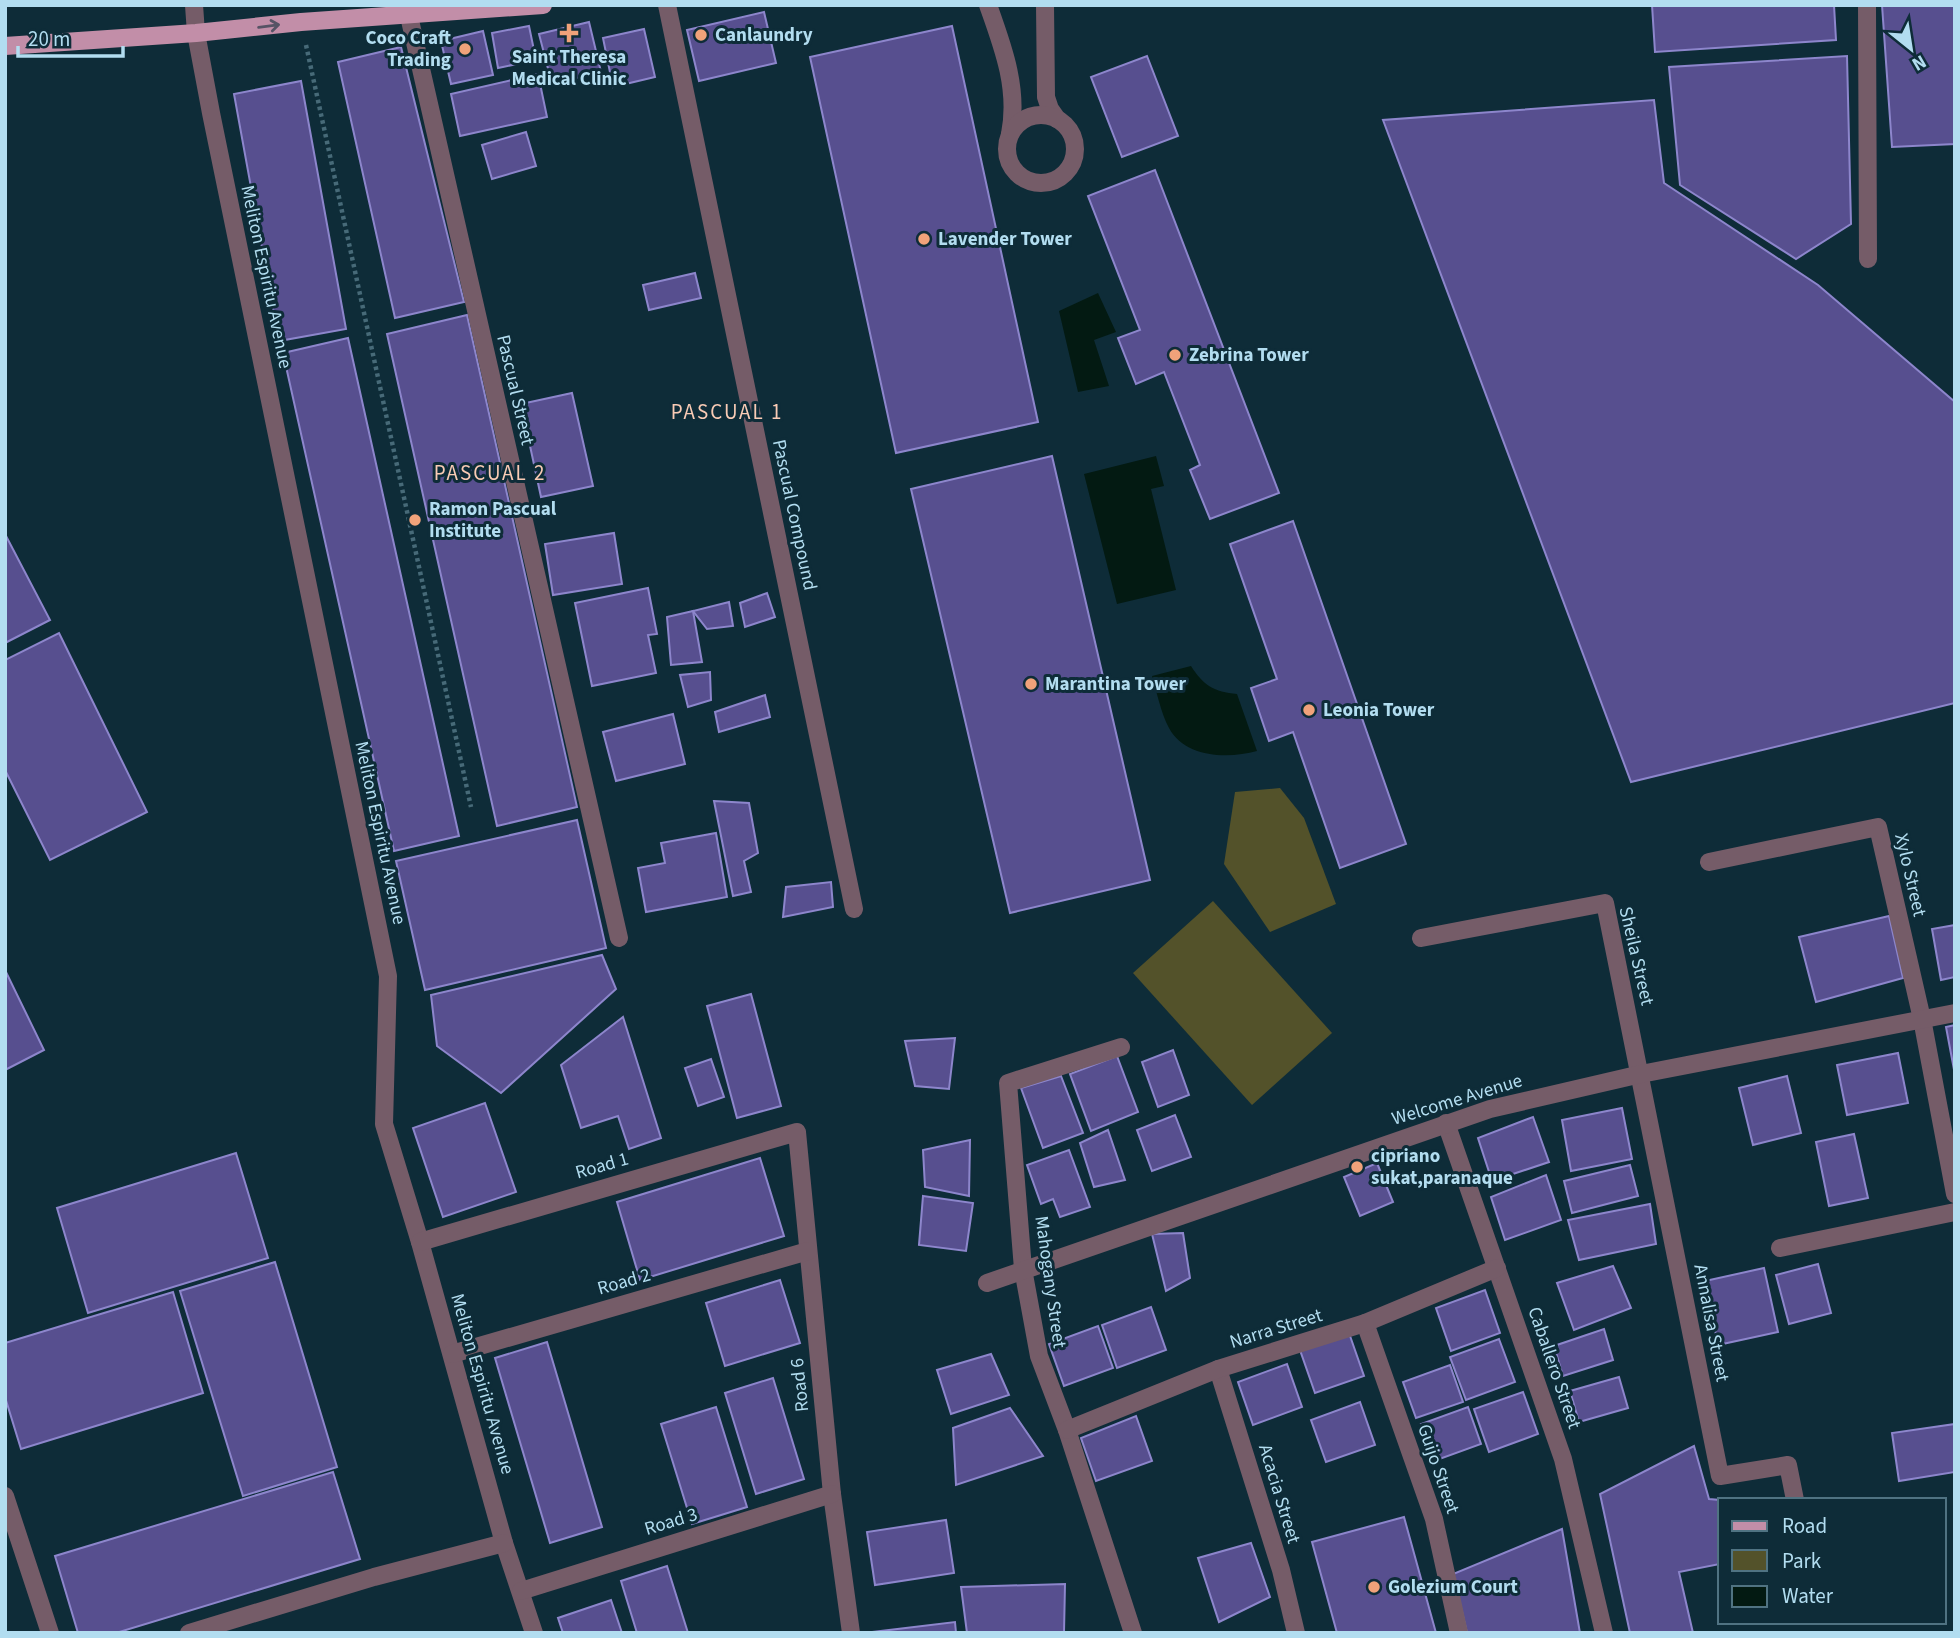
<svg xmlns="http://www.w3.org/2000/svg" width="1960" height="1638" font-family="'Source Sans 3',sans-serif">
<rect width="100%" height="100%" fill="#0e2c38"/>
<g fill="#53522a">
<path d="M1280,788L1304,818L1336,904L1270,932L1224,864L1235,792Z"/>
<path d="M1213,901L1332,1033L1252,1105L1133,973Z"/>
</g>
<g fill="#031a12">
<path d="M1098,293L1116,332L1094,340L1109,386L1078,392L1059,311Z"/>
<path d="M1156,456L1164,486L1151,489L1176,590L1117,604L1084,474Z"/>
<path d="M1191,666C1203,685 1214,692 1237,694L1257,751C1228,759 1185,758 1169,728C1161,713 1157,693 1152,676Z"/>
</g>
<g fill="#574f8f" stroke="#8d86cc" stroke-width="2">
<path d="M1652,5H1834L1836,40L1655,52Z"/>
<path d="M1882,5H1955V144L1892,147Z"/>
<path d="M764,12L776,63L699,81L687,30Z"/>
<path d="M589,22L601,72L552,84L539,34Z"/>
<path d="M529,26L536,60L498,68L492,33Z"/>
<path d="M952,26L1038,422L896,453L810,57Z"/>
<path d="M644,29L655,77L613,87L603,38Z"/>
<path d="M483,31L493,75L451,84L441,41Z"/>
<path d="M401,47L464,302L395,318L338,62Z"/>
<path d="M1147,56L1178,136L1122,157L1091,77Z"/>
<path d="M1847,56L1851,224L1796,259L1680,185L1669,67Z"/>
<path d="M538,74L547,117L460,136L451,94Z"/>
<path d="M301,81L346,329L279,341L234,94Z"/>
<path d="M1654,100L1664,183L1818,285L1955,402V703L1631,782L1383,120Z"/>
<path d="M526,132L536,166L492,179L482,145Z"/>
<path d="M1155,170L1279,493L1210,519L1190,470L1200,465L1164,372L1136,384L1118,338L1140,330L1088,196Z"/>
<path d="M695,273L701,298L649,310L643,285Z"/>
<path d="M467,315L577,807L497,826L387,334Z"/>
<path d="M348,338L459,836L394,851L283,353Z"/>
<path d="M572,393L593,486L541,497L521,404Z"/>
<path d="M1052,456L1150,880L1010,913L911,489Z"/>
<path d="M1293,521L1406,844L1340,868L1293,732L1269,741L1251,688L1277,679L1230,544Z"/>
<path d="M614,533L622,584L553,595L545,544Z"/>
<path d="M5,534L50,620L5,643Z"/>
<path d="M648,588L657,634L648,635L656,673L592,686L575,603Z"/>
<path d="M767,593L775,617L745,627L740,603Z"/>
<path d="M729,602L733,626L707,629L693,611Z"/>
<path d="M693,611L702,662L671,665L667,617Z"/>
<path d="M59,633L147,812L50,860L5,770V660Z"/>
<path d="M710,672L711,700L688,707L680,675Z"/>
<path d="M765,695L770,717L719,732L715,712Z"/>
<path d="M673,714L685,764L616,781L603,732Z"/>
<path d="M714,801L749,803L758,853L744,861L751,892L733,896Z"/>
<path d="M577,820L606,948L425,990L396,861Z"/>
<path d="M716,833L727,897L646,912L638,868L665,863L661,843Z"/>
<path d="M831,882L833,907L783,917L786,887Z"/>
<path d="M1889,916L1903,978L1816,1002L1799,937Z"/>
<path d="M1955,925V977L1941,980L1932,929Z"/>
<path d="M602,955L616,989L501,1093L437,1046L431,995Z"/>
<path d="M5,970L44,1050L5,1070Z"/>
<path d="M751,994L781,1106L737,1118L707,1006Z"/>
<path d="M623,1017L661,1138L629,1149L618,1116L581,1128L561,1065Z"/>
<path d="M1955,1025V1075L1946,1027Z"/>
<path d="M955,1038L949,1089L915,1086L905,1041Z"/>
<path d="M1173,1050L1189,1095L1158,1107L1142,1062Z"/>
<path d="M1898,1053L1908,1103L1847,1115L1837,1065Z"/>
<path d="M1117,1056L1138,1112L1091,1131L1070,1074Z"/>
<path d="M711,1059L724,1097L698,1106L685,1068Z"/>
<path d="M1061,1076L1083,1133L1043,1148L1021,1088Z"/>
<path d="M1787,1076L1801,1133L1753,1145L1739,1088Z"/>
<path d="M485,1103L516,1192L443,1217L413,1128Z"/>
<path d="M1622,1108L1632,1159L1571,1171L1562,1120Z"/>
<path d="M1175,1115L1191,1157L1152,1171L1137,1130Z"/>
<path d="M1533,1117L1549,1162L1492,1181L1478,1138Z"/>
<path d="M1108,1130L1125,1180L1094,1187L1080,1143Z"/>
<path d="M1854,1134L1868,1198L1829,1206L1816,1142Z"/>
<path d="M970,1140L969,1196L925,1187L923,1150Z"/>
<path d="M1069,1150L1090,1207L1060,1217L1053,1199L1041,1204L1027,1165Z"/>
<path d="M236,1153L268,1258L88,1313L57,1208Z"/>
<path d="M760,1158L784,1236L640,1280L617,1202Z"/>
<path d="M1377,1163L1393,1202L1360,1216L1344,1177Z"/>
<path d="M1630,1165L1638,1196L1572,1213L1564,1181Z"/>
<path d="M1546,1175L1561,1220L1505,1240L1491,1197Z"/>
<path d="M923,1196L973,1203L966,1251L919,1245Z"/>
<path d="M1650,1204L1656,1244L1579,1260L1568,1220Z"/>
<path d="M1183,1233L1190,1278L1166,1291L1152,1234Z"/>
<path d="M275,1262L337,1467L243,1496L180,1291Z"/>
<path d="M1818,1264L1831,1313L1789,1324L1776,1275Z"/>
<path d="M1613,1266L1631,1308L1574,1330L1557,1283Z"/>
<path d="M1764,1268L1778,1332L1718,1345L1705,1281Z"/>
<path d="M780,1280L800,1343L725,1366L706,1303Z"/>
<path d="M1485,1290L1500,1333L1451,1351L1436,1308Z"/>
<path d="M173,1292L203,1393L21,1449L5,1397V1343Z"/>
<path d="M1151,1307L1166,1350L1117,1368L1102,1325Z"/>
<path d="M1098,1326L1113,1368L1064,1386L1049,1344Z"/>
<path d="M1604,1329L1613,1360L1563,1376L1554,1346Z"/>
<path d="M1349,1333L1364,1376L1315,1393L1300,1350Z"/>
<path d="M1499,1339L1515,1382L1466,1400L1450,1357Z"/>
<path d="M547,1342L602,1527L550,1543L495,1358Z"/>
<path d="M991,1354L1009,1395L951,1414L937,1370Z"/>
<path d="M1287,1364L1302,1407L1253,1425L1238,1382Z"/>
<path d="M1450,1365L1463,1402L1416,1418L1403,1382Z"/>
<path d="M1619,1377L1628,1408L1579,1422L1570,1391Z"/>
<path d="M773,1378L804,1479L756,1494L725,1393Z"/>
<path d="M1523,1392L1538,1434L1489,1452L1474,1409Z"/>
<path d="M1360,1402L1375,1445L1326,1462L1311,1420Z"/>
<path d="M716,1407L747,1507L692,1524L661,1424Z"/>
<path d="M1468,1407L1481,1444L1434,1461L1421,1424Z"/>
<path d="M1010,1408L1043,1456L956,1485L953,1428Z"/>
<path d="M1136,1416L1152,1461L1096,1481L1081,1438Z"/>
<path d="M1955,1424V1472L1899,1481L1892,1433Z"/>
<path d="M1694,1446L1709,1499L1720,1500V1564L1679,1572L1693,1633H1630L1600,1494Z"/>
<path d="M333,1472L360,1559L116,1633H78L55,1556Z"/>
<path d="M1404,1517L1436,1633H1337L1312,1542Z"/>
<path d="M946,1520L954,1573L875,1585L867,1532Z"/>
<path d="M1562,1529L1580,1633H1467L1453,1574Z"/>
<path d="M1251,1543L1270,1597L1219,1622L1198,1558Z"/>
<path d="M667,1566L688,1633H637L621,1581Z"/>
<path d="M1065,1584L1064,1633H967L961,1587Z"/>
<path d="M611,1600L622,1633H563L558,1618Z"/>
<path d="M955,1622L956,1633H873V1632Z"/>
</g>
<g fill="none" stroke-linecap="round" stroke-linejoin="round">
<path stroke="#476a78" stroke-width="4.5" stroke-dasharray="3.5 3.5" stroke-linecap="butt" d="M306,45L471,807"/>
<g stroke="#755c68" stroke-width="18">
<path d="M194,5L196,33L211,113L388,976L384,1124L420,1242L504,1543L534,1633"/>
<path d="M667,5L854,909"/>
<path d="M988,5C1003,47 1019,89 1010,134"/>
<path d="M1045,5L1046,97L1050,109L1057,119"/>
<path d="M1867,5L1868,259"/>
<path d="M409,16L619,938"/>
<circle cx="1041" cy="149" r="34"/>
<path d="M1709,862L1878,827L1922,1019L1955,1194"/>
<path d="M1421,938L1605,903L1720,1476L1788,1465L1795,1500"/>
<path d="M1121,1047L1008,1083L1023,1269L1039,1356L1067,1430L1133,1633"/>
<path d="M1446,1123L1563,1459L1604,1633"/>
<path d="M420,1242L797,1132L832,1494L851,1633"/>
<path d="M1780,1248L1955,1212"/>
<path d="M987,1283L1490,1109L1641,1074L1955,1013"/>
<path d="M1365,1323L1434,1519L1459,1633"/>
<path d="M452,1354L808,1251"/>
<path d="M1218,1369L1281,1570L1296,1633"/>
<path d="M1067,1430L1218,1369L1365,1323L1497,1268"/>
<path d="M5,1496L50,1633"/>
<path d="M521,1591L832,1494"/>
<path d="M189,1633L374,1577L504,1543"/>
</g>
<path stroke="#c28ea8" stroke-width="18" d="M5,46L196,33L301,22L543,5"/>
</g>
<defs><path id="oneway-shaft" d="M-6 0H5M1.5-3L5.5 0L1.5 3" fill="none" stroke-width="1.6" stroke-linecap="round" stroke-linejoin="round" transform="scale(1.75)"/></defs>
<use stroke="#565365" href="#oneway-shaft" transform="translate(269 26) rotate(-7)"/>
<g fill="#f0a27a" stroke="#0e2c38" stroke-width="2.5">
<path d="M565.5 22.5h7v7h7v7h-7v7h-7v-7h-7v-7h7z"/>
<circle cx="701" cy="35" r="7"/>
<circle cx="465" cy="49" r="7"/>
<circle cx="924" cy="239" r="7"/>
<circle cx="1175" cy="355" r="7"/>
<circle cx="415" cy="520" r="7"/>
<circle cx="1031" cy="684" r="7"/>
<circle cx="1309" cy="710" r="7"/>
<circle cx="1357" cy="1167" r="7"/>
<circle cx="1374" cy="1587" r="7"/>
</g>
<g text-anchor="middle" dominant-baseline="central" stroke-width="6" stroke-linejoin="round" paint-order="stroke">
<g font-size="19" font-weight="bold" fill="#b2ddf0" stroke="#0e2c38" text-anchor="start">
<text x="715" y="35">Canlaundry</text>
<text x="451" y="38" text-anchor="end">Coco Craft<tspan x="451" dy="22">Trading</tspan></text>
<text x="569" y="57" text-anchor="middle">Saint Theresa<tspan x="569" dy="22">Medical Clinic</tspan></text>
<text x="938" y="239">Lavender Tower</text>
<text x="1189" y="355">Zebrina Tower</text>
<text x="429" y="509">Ramon Pascual<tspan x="429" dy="22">Institute</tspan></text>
<text x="1045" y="684">Marantina Tower</text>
<text x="1323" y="710">Leonia Tower</text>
<text x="1371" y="1156">cipriano<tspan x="1371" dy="22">sukat,paranaque</tspan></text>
<text x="1388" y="1587">Golezium Court</text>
</g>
<g font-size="19" fill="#b2ddf0" stroke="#0e2c38">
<text transform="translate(266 277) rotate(78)">Meliton Espiritu Avenue</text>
<text transform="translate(515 390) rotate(77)">Pascual Street</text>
<text transform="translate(794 515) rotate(78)">Pascual Compound</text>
<text transform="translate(380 833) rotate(78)">Meliton Espiritu Avenue</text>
<text transform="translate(1910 875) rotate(77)">Xylo Street</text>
<text transform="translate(1636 956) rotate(77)">Sheila Street</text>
<text transform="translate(1457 1100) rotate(-17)">Welcome Avenue</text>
<text transform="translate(602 1166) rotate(-16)">Road 1</text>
<text transform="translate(624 1282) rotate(-16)">Road 2</text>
<text transform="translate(1050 1282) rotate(82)">Mahogany Street</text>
<text transform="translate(1711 1323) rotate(79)">Annalisa Street</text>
<text transform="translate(1276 1329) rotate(-17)">Narra Street</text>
<text transform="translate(1554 1368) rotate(71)">Caballero Street</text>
<text transform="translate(482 1384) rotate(74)">Meliton Espiritu Avenue</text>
<text transform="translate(800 1385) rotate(-96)">Road 6</text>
<text transform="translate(1438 1469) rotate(71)">Guijo Street</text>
<text transform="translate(1279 1494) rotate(73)">Acacia Street</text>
<text transform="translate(671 1522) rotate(-17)">Road 3</text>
</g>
<g font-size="21" letter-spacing="2" fill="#f9cbb5" stroke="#0e2c38">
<text x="727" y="412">PASCUAL 1</text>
<text x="490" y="473">PASCUAL 2</text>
</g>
</g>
<rect width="1960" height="1638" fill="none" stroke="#b2ddf0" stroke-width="14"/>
<rect x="1718" y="1498" width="228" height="126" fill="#0e2c38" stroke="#507382" stroke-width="2"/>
<rect x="1732" y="1521" width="35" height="10" fill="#c28ea8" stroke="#507382" stroke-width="2"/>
<text x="1782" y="1533" font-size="21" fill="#b2ddf0">Road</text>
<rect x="1732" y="1550" width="35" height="21" fill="#53522a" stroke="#507382" stroke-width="2"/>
<text x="1782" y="1568" font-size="21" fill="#b2ddf0">Park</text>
<rect x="1732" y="1586" width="35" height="21" fill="#031a12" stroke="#507382" stroke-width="2"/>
<text x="1782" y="1603" font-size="21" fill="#b2ddf0">Water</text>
<g transform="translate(1911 49) rotate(150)" stroke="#0e2c38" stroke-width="5" paint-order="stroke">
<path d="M0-5L12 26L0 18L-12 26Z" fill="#b2ddf0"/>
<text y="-10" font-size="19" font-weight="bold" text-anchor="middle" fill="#b2ddf0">N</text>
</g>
<path d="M18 46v10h105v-10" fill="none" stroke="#b2ddf0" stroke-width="3.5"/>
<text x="28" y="46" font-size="21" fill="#b2ddf0" stroke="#0e2c38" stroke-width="5" paint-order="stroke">20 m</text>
</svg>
